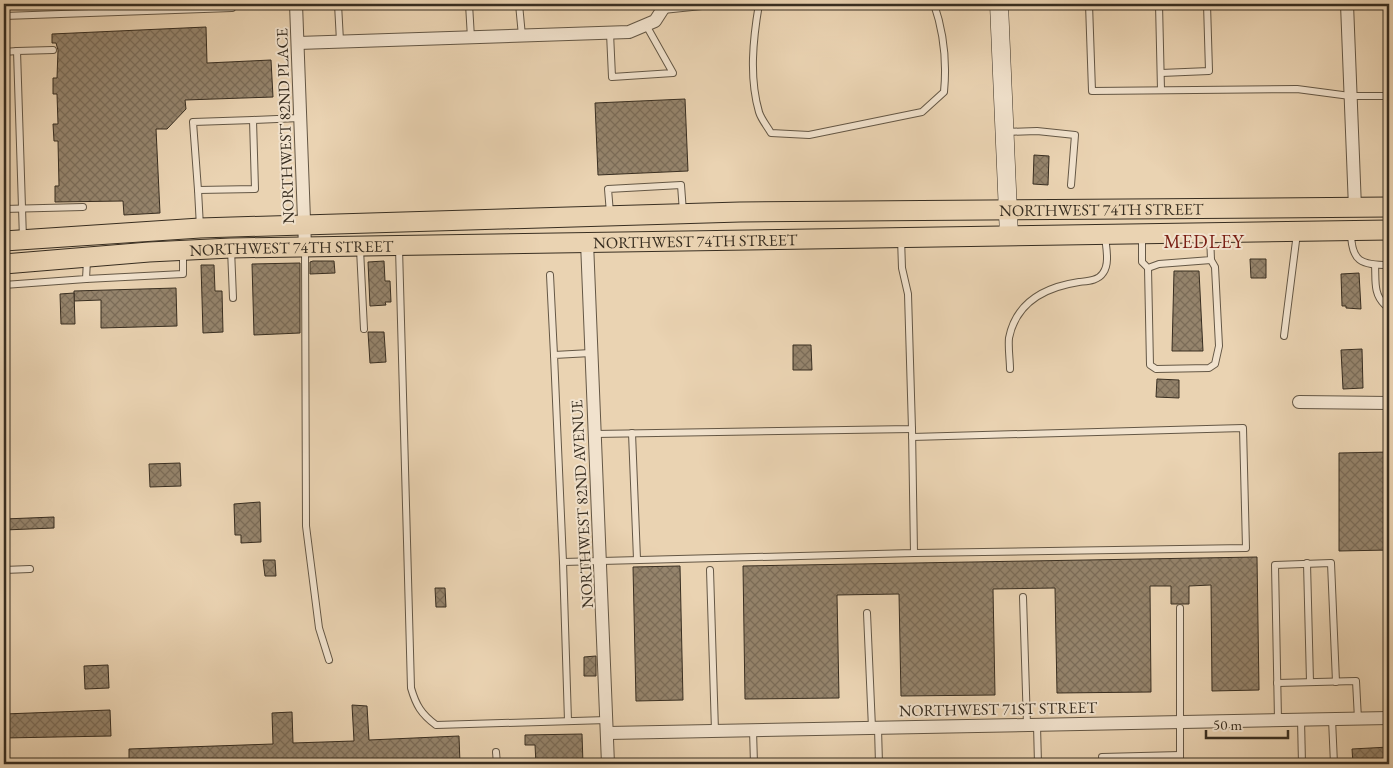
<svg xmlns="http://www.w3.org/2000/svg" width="1393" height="768" font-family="'EB Garamond',serif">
<defs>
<pattern id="building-cross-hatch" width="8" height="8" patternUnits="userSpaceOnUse" patternTransform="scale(1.25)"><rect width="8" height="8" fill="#95846c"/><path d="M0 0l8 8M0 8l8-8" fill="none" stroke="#7b6c58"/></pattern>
</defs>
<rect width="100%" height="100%" fill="#ead3b2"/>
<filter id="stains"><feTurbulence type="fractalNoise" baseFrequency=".004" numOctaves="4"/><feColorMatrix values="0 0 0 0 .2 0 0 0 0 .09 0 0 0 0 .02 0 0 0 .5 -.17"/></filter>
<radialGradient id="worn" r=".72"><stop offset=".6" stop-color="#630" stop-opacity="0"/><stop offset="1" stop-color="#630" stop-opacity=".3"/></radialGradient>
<g fill="url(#building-cross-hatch)" stroke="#382e21">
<path d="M206,27L207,63L271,60L273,97L185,100L186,109L167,129H156L160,213L124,215L123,201L55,202V186H59L58,141H54L53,124H58L57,94H53V78H57L58,50L56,43H52V34Z"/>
<path d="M685,99L688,171L598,175L595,103Z"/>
<path d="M1034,155L1049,156L1048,185L1033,184Z"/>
<path d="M1250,259H1266V278H1251Z"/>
<path d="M313,261H334L335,273L310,274V262Z"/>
<path d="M384,261L385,281H390L391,302H385L386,305L370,306L368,262Z"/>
<path d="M300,263V333L254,335L252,264Z"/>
<path d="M201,265H214L215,291H222L223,332L203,333Z"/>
<path d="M1174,271H1199L1203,351H1172Z"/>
<path d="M1359,273L1361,309L1346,308V306H1342L1341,274Z"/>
<path d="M176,288L177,326L101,328V300L74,301V291Z"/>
<path d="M74,293L75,324H61L60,294Z"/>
<path d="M368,332H384L386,362L370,363Z"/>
<path d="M793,345H811L812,370H793Z"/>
<path d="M1362,349L1363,388L1343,389L1341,350Z"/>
<path d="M1157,379L1179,380V398L1156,397Z"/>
<path d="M1389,452V550L1339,551V453Z"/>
<path d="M180,463L181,486L150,487L149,464Z"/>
<path d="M260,502L261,542L241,543V535H235L234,504Z"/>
<path d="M54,517V528L4,530V519Z"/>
<path d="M1257,557L1259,690L1212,691L1211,585L1189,586V604H1171V586H1150L1151,692L1057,693L1055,588L993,589L995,695L901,696L899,594L837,595L839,698L745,699L743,566Z"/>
<path d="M263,560H275L276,576H265Z"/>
<path d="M680,566L683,700L636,701L633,567Z"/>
<path d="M435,588H445L446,607H436Z"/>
<path d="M596,656V676H584V657Z"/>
<path d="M108,665L109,688L85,689L84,666Z"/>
<path d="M352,705L367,706L369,740L459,736L460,764H129V749L273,744L272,713L292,712L293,743L354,741Z"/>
<path d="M110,710L111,736L4,738V714Z"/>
<path d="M582,734L583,764H536L535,745H525V735Z"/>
<path d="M1389,747V764H1353L1352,749Z"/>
</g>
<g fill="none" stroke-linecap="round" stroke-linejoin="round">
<g stroke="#645745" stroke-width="8">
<g id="lane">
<path d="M338,4L340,41"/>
<path d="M469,4L471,38"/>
<path d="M519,4L522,36"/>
<path d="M759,4C753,39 749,78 759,112C761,119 767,126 771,133L809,135L922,112L944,92C947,61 944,33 934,4"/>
<path d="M1089,4L1092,91L1297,89L1350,96H1389L1387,4"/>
<path d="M1159,4L1161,90"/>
<path d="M663,10L721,4"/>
<path d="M4,16L232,8V4"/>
<path d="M610,33L612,77L673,73L646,25"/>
<path d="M4,52L17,51"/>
<path d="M1161,73L1209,71L1207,4"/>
<path d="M1389,96V140"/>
<path d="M1005,132L1037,131L1075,135L1071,185"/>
<path d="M198,190L193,122L253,120"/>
<path d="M4,209L83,207"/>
<path d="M610,213L608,189L681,185L683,212"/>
<path d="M200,227L198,190L255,189L253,120L300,118"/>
<path d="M1351,231C1351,262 1361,265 1389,265"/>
<path d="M1142,235V262L1148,268L1159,264L1211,260L1210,234"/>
<path d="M23,239L17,51L53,50"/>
<path d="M305,248L306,526L319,628L329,660"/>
<path d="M399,248L411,688C416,705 421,714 436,725L607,720"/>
<path d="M231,249L233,298"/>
<path d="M360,249L364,329"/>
<path d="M1375,265C1376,280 1373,294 1385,305H1389"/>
<path d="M1148,268L1150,365L1156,369L1209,368L1215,364L1219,346L1215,267L1211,260"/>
<path d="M550,275L554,355"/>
<path d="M86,279L183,274V252"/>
<path d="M4,285L86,279L87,260"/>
<path d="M1284,336L1297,233"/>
<path d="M1010,369C1010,360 1008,348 1009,338C1016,302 1046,287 1079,282C1087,281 1098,281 1103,273C1110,264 1106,247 1105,236"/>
<path d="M632,433L637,559"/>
<path d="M595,434L912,429L908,294L902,268L901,238"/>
<path d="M912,437L1243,428L1246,548L914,553"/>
<path d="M563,562L554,355L591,353"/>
<path d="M1307,563L1310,682"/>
<path d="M4,570L30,569"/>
<path d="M710,570L715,731"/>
<path d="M1023,597L1027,725"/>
<path d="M867,613L872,728"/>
<path d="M1277,683L1356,681L1358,719"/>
<path d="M1301,719L1302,764"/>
<path d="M1332,719L1334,764"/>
<path d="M1278,720L1275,565L1331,563L1336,682"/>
<path d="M568,721L563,562L914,553L912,429"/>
<path d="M1037,725L1038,764"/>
<path d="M878,728L879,764"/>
<path d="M753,730L754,764"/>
<path d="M496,752L497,764"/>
<path d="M1102,757L1180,755"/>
<path d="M1180,764V608"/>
</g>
</g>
<g stroke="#645745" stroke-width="14">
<g id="street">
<path d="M296,4L305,247"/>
<path d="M1347,4L1355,208"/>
<path d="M298,43L629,32L655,21L666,4"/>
<path d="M587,242L608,764"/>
<path d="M1299,402L1389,403"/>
<path d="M608,733L1389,718"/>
</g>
</g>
<g stroke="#382e21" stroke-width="19">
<path id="secondary" d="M999,4L1009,236"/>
</g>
<g stroke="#382e21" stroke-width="21">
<g id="primary">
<path id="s1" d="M4,241L200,228L740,212L1389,207"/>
<path id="s2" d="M4,264L149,252L231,248L1389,230"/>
</g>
</g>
<use href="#lane" stroke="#f1e2cd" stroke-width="6"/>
<use href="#street" stroke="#f1e2cd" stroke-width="12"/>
<use href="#secondary" stroke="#f1e2cd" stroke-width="18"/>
<use href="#primary" stroke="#ead3b2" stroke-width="19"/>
</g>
<g text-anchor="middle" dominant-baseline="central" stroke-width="4" stroke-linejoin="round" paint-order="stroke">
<g font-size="16" fill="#382e21" stroke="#f1e2cd">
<text transform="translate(285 126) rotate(-92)">NORTHWEST 82ND PLACE</text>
<text stroke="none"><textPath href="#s1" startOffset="1098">NORTHWEST 74TH STREET</textPath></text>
<text stroke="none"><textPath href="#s2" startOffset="692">NORTHWEST 74TH STREET</textPath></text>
<text stroke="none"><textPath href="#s2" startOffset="288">NORTHWEST 74TH STREET</textPath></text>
<text transform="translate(582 504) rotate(-93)">NORTHWEST 82ND AVENUE</text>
<text transform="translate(998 709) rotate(-1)">NORTHWEST 71ST STREET</text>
</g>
<g font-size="19" letter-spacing="1" fill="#7a1f14" stroke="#f1e2cd">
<text x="1204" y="241">MEDLEY</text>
</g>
</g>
<rect width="1393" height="768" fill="none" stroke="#ead3b2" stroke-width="20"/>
<rect x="5" y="5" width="1383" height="758" fill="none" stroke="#382e21" stroke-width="2.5"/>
<rect x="10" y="10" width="1373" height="748" fill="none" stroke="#382e21"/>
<path d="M1206 730v8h82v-8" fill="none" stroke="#382e21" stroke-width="2.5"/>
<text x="1213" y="730" font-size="15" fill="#382e21" stroke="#f1e2cd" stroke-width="4" paint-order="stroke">50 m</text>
<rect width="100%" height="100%" filter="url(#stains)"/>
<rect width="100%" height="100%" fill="url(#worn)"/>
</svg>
